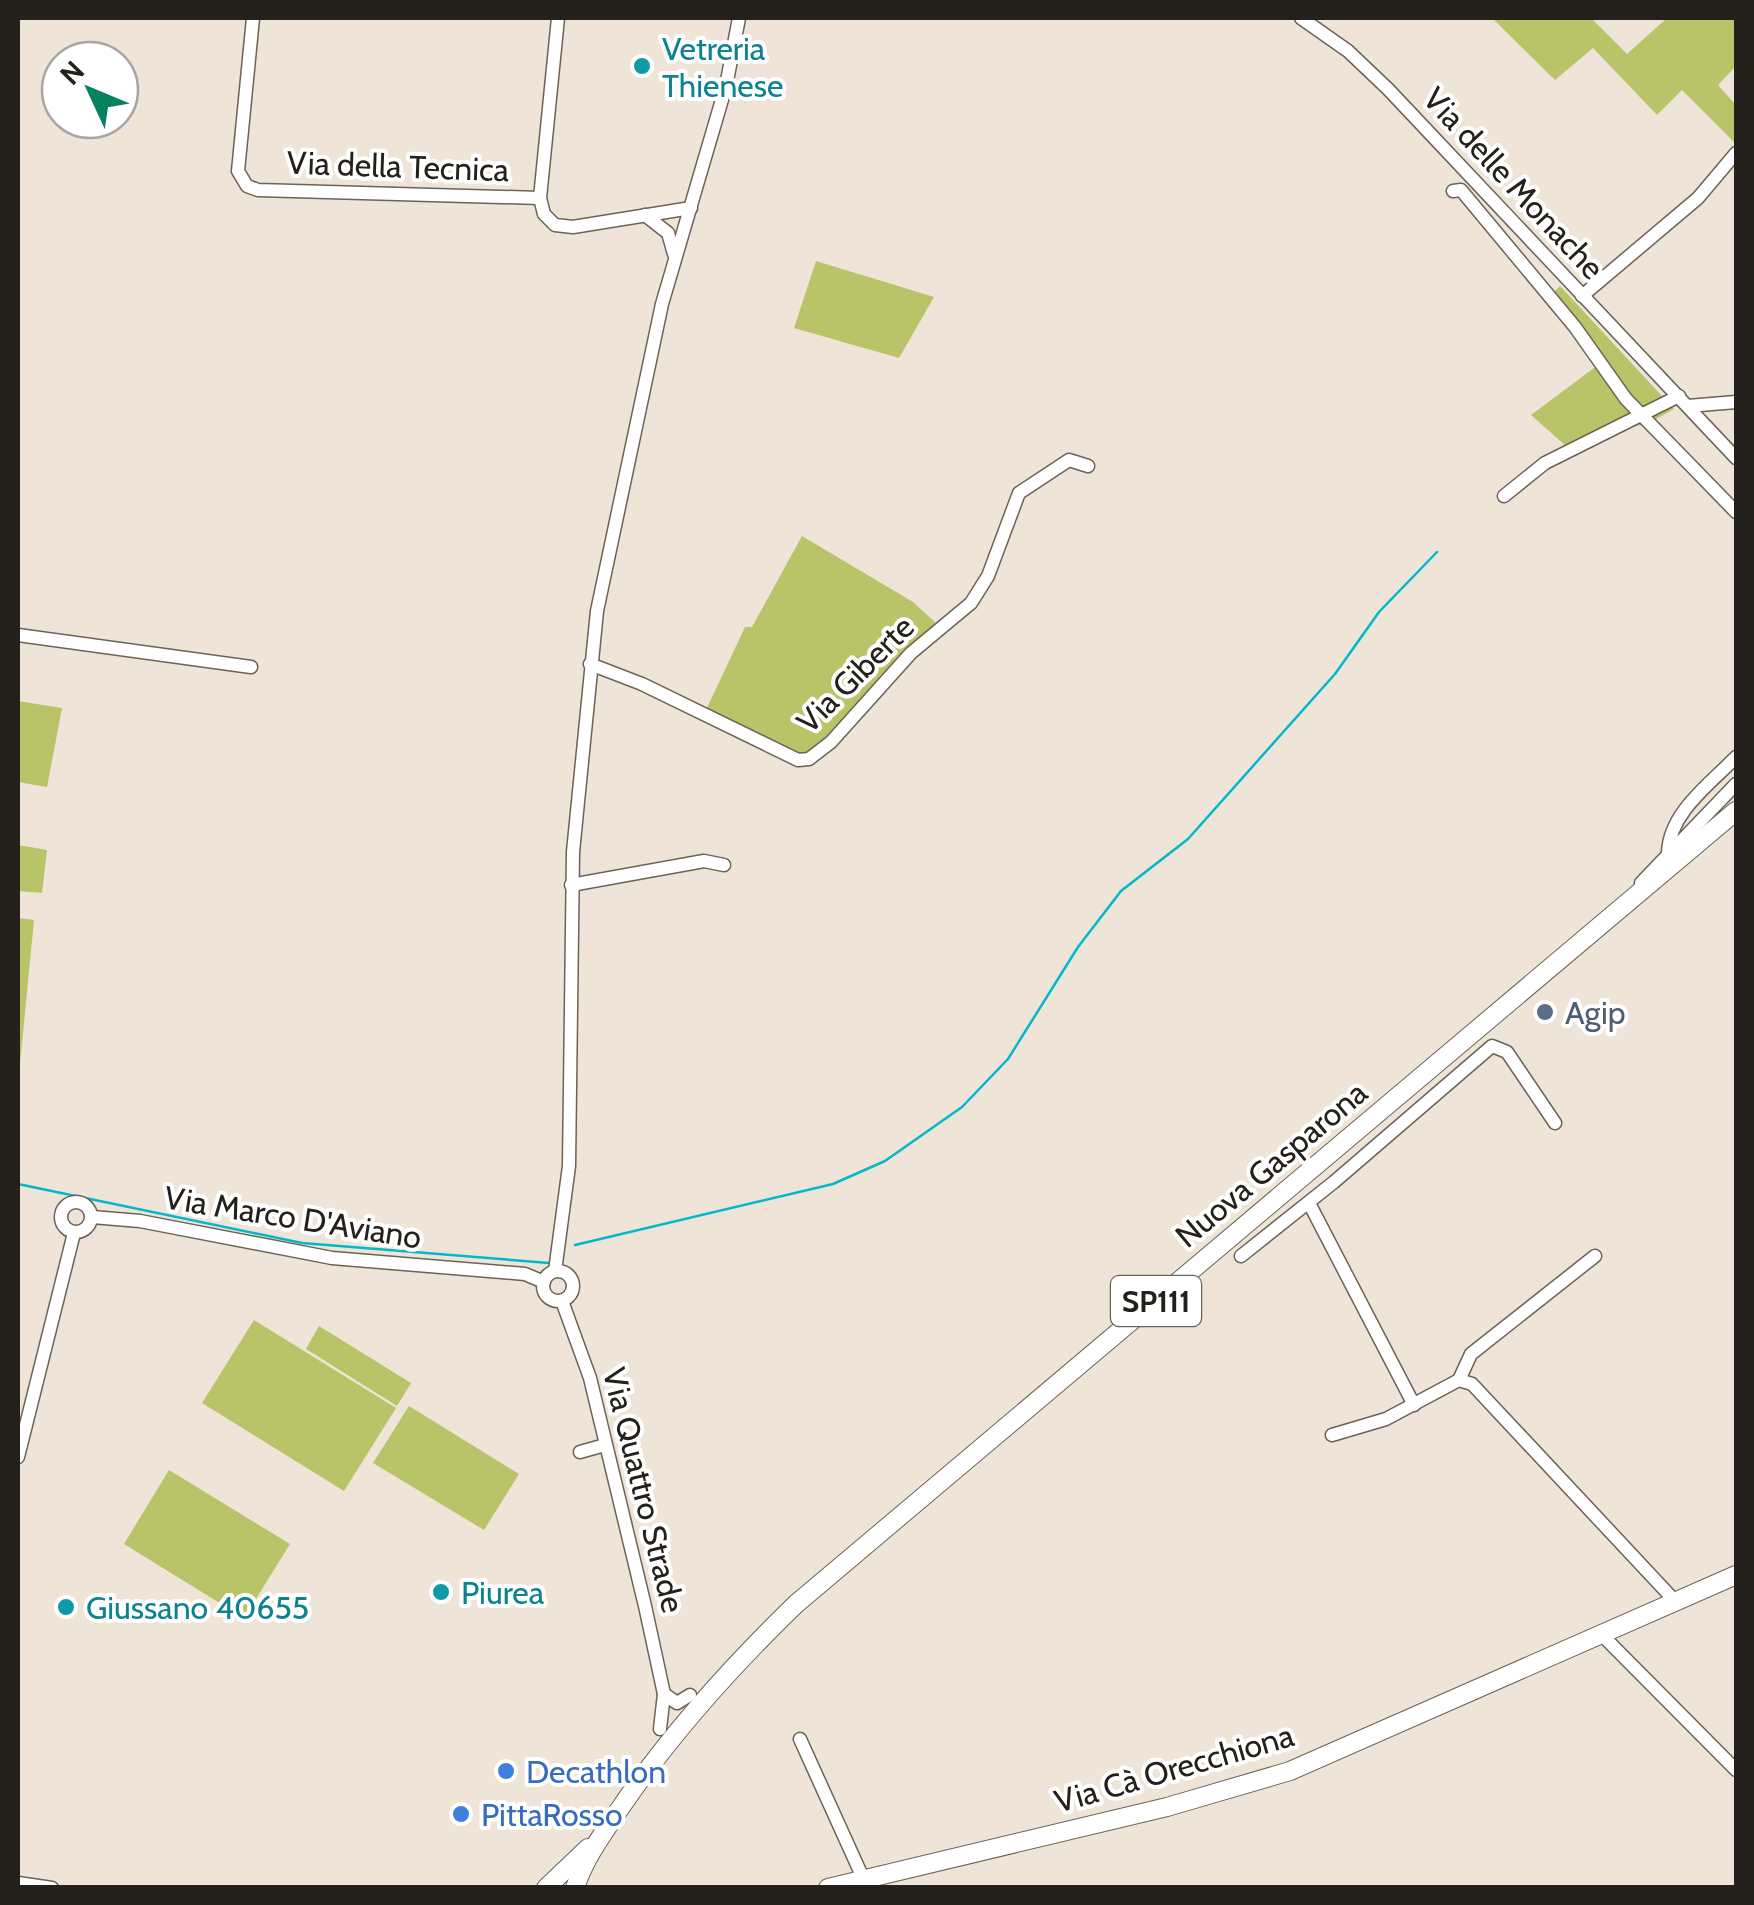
<svg xmlns="http://www.w3.org/2000/svg" width="1754" height="1905" font-family="Cabin,sans-serif">
<rect width="100%" height="100%" fill="#eee4d8"/>
<g fill="#b9c468">
<path d="M1492,18H1591L1627,54L1667,18H1736V66L1718,85L1736,105V144L1682,90L1657,115L1593,48L1555,80Z"/>
<path d="M816,261L934,297L899,358L794,328Z"/>
<path d="M1560,286L1674,409L1651,422L1566,446L1531,415L1598,365L1549,297Z"/>
<path d="M802,536L913,602L939,626L819,754L804,755L706,710L745,627H752Z"/>
<path d="M18,701L62,708L47,787L18,782Z"/>
<path d="M18,845L47,850L42,893L18,891Z"/>
<path d="M18,918L34,920L18,1085Z"/>
<path d="M254,1320L396,1408L344,1491L202,1403Z"/>
<path d="M319,1326L411,1383L397,1406L306,1349Z"/>
<path d="M409,1406L519,1474L484,1530L373,1463Z"/>
<path d="M169,1470L290,1544L244,1618L124,1544Z"/>
</g>
<g fill="none" stroke-linecap="round" stroke-linejoin="round">
<g stroke="#02b9cb" stroke-width="2.5">
<path d="M18,1184L302,1243L549,1263"/>
<path d="M575,1245L833,1184L885,1161L962,1107L1008,1059L1078,947L1121,891L1188,839L1335,674L1379,612L1437,552"/>
</g>
<g stroke="#6b6358" stroke-width="15">
<g id="minor">
<path d="M253,18L238,171L247,186L258,190L540,198"/>
<path d="M558,18L540,198L544,214L555,225L573,227L691,208"/>
<path d="M1301,18L1348,51L1388,89L1736,458"/>
<path d="M1453,191L1461,190L1575,327L1626,399L1736,512"/>
<path d="M645,215L668,233L674,254"/>
<path d="M1582,296L1698,198L1736,153"/>
<path d="M1688,406L1736,402"/>
<path d="M1504,496L1545,463L1679,396"/>
<path d="M18,635L251,667"/>
<path d="M590,664L642,684L798,760L809,759L831,742L911,653L971,603L988,576L1019,493L1069,460L1088,466"/>
<path d="M1668,852C1670,812 1710,784 1736,757"/>
<path d="M1641,883L1736,784"/>
<path d="M571,885L704,861L724,865"/>
<circle cx="76" cy="1217" r="15"/>
<path d="M1309,1203L1414,1405"/>
<path d="M92,1217L140,1221L332,1258L525,1274L544,1282"/>
<path d="M1241,1256L1334,1182L1492,1046L1507,1052L1555,1123"/>
<circle cx="558" cy="1286" r="15"/>
<path d="M555,1271L569,1166L573,852L597,611L662,304L726,86L739,18"/>
<path d="M562,1301L590,1378L645,1606L664,1694L660,1729"/>
<path d="M1459,1380L1471,1354L1595,1256"/>
<path d="M1332,1435L1386,1419L1459,1380L1472,1384L1675,1601"/>
<path d="M580,1452L605,1445"/>
<path d="M18,1457L74,1233"/>
<path d="M1600,1633L1736,1770"/>
<path d="M664,1694L677,1703L690,1695"/>
<path d="M800,1739L863,1878"/>
<path d="M18,1883L52,1888"/>
</g>
</g>
<g stroke="#6b6358" stroke-width="20">
<g id="major">
<path d="M546,1888L588,1848"/>
<path d="M575,1888C584,1859 604,1832 621,1807C672,1732 731,1667 796,1604L1736,811"/>
<path d="M828,1888L1167,1807L1290,1771L1736,1575"/>
</g>
</g>
<use href="#minor" stroke="#fff" stroke-width="12"/>
<use href="#major" stroke="#fff" stroke-width="18"/>
</g>
<g fill="#0f9aa8" stroke="#fff" stroke-width="4">
<circle cx="642" cy="66" r="10"/>
<circle cx="441" cy="1592" r="10"/>
<circle cx="66" cy="1607" r="10"/>
</g>
<circle fill="#5c6f8a" stroke="#fff" stroke-width="4" cx="1545" cy="1012" r="10"/>
<g fill="#3f7fe0" stroke="#fff" stroke-width="4">
<circle cx="506" cy="1771" r="10"/>
<circle cx="461" cy="1814" r="10"/>
</g>
<g text-anchor="middle" dominant-baseline="central" stroke-width="8" stroke-linejoin="round" paint-order="stroke">
<rect fill="#fff" stroke="#666460" stroke-width="2.5" x="1111" y="1276" width="90" height="50" rx="8"/>
<g font-size="30" font-weight="bold" fill="#24211c">
<text x="1156" y="1301">SP111</text>
</g>
<g font-size="32" fill="#0d838f" stroke="#fff" text-anchor="start">
<text x="662" y="48">Vetreria<tspan x="662" dy="37">Thienese</tspan></text>
<text x="461" y="1592">Piurea</text>
<text x="86" y="1607">Giussano 40655</text>
</g>
<g font-size="32" fill="#24211c" stroke="#fff">
<text transform="translate(398 166) rotate(2)">Via della Tecnica</text>
<text transform="translate(1514 183) rotate(47)">Via delle Monache</text>
<text transform="translate(855 674) rotate(-45)">Via Giberte</text>
<text transform="translate(1271 1164) rotate(-40)">Nuova Gasparona</text>
<text transform="translate(293 1217) rotate(9)">Via Marco D'Aviano</text>
<text transform="translate(644 1490) rotate(76)">Via Quattro Strade</text>
<text transform="translate(1174 1768) rotate(-16)">Via Cà Orecchiona</text>
</g>
<g font-size="32" fill="#4e5e75" stroke="#fff" text-anchor="start">
<text x="1565" y="1012">Agip</text>
</g>
<g font-size="32" fill="#366cbe" stroke="#fff" text-anchor="start">
<text x="526" y="1771">Decathlon</text>
<text x="481" y="1814">PittaRosso</text>
</g>
</g>
<rect width="1754" height="1905" fill="none" stroke="#24211c" stroke-width="40"/>
<g transform="translate(90 90) rotate(314)"><circle r="48" fill="#ffffff" stroke="#a7a6a4" stroke-width="2.5"/>
<path d="M0-8L18 38L0 25L-18 38Z" fill="#048160"/>
<text y="-15" font-size="28" font-weight="bold" text-anchor="middle" fill="#24211c">N</text>
</g>
</svg>
